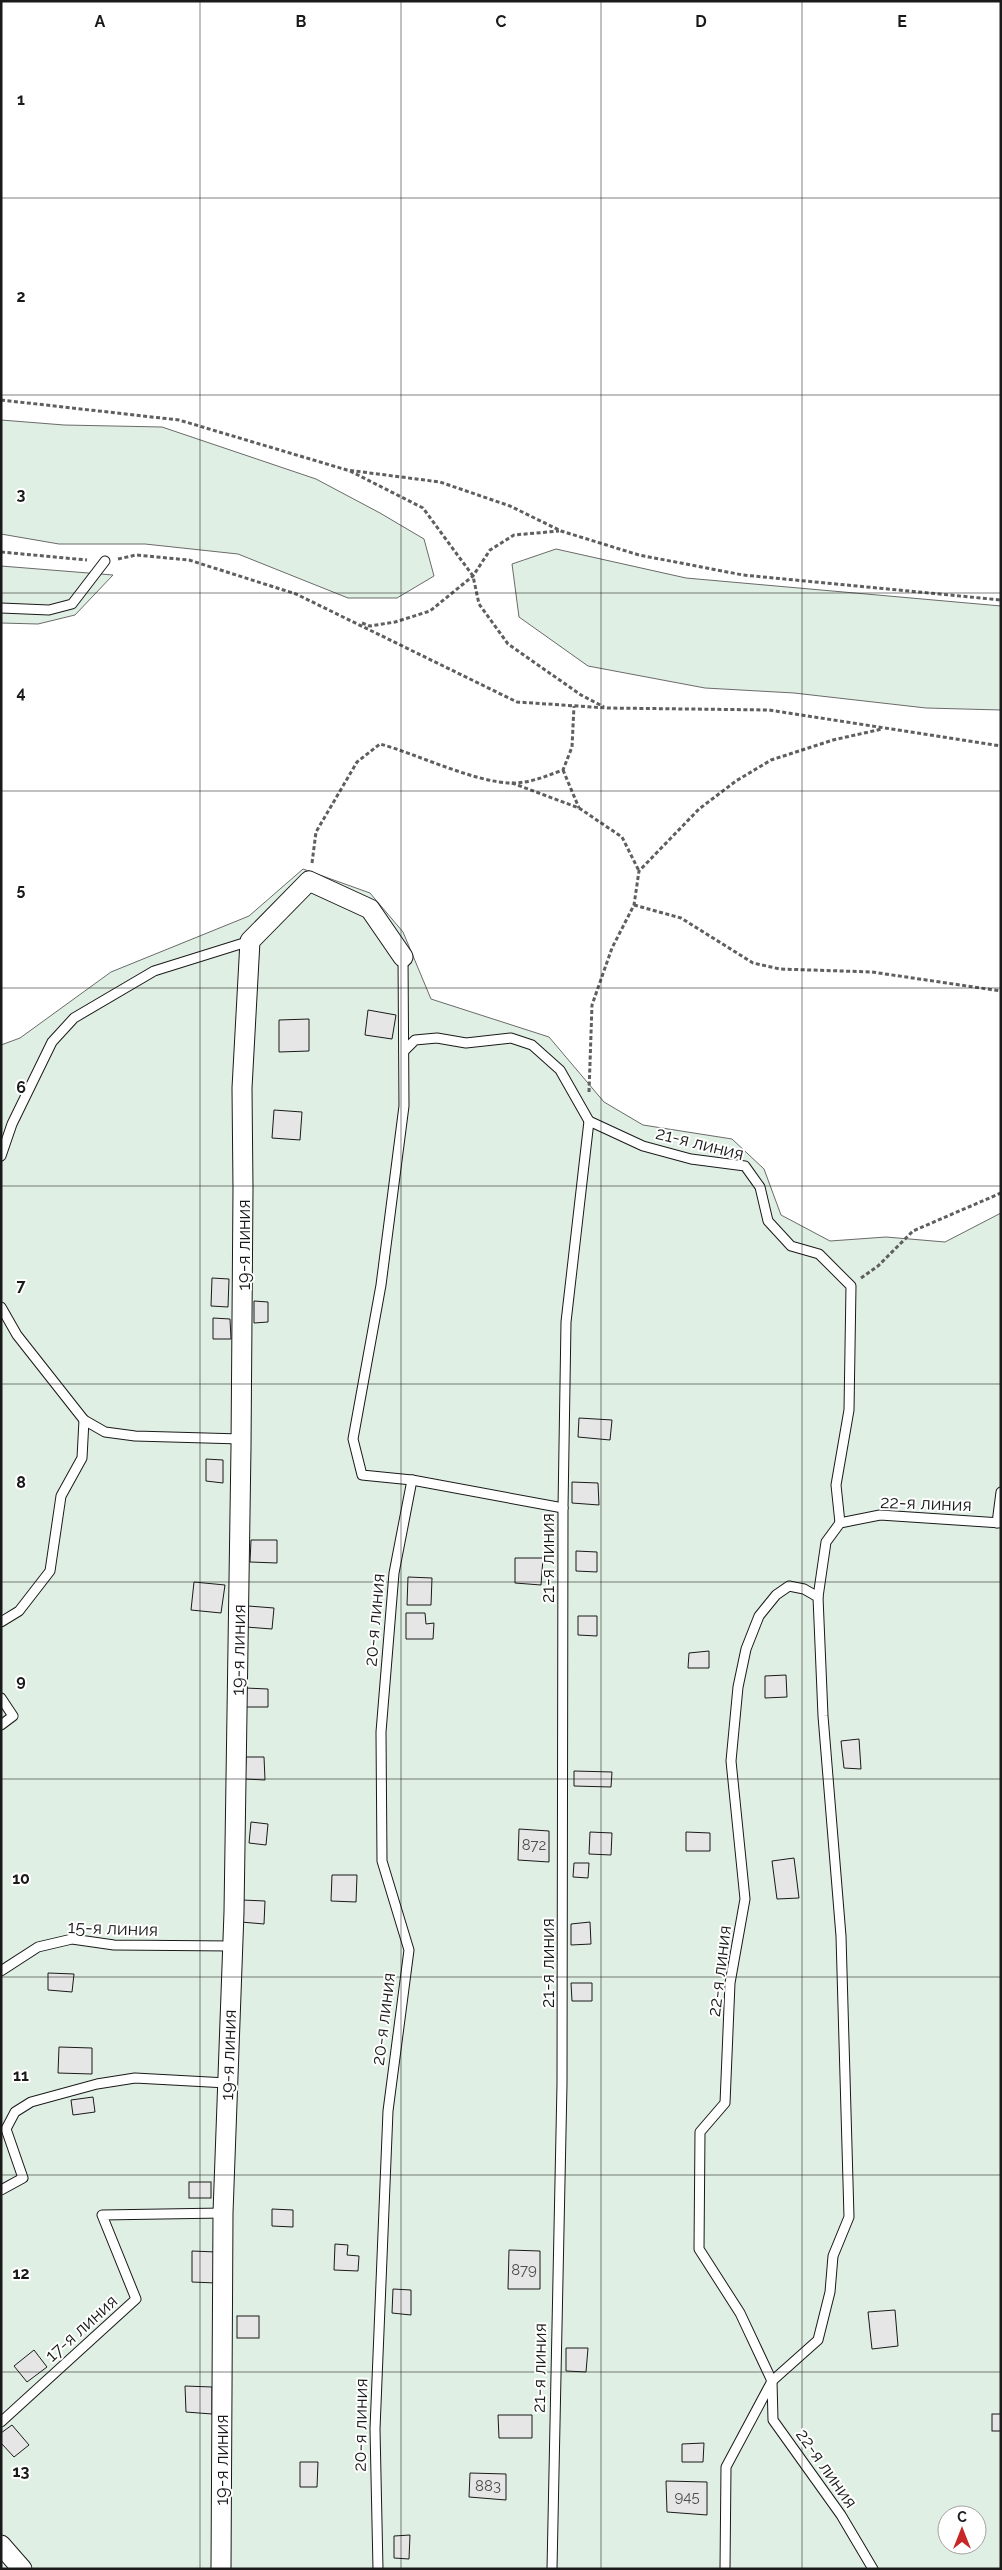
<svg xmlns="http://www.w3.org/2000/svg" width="1002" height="2570" font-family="Raleway,sans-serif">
<rect width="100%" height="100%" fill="#fff"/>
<g fill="#e0efe3" stroke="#6a6a6a" fill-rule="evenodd">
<path d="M1,420L64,425L162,427L316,479L380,513L424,539L434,576L397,598H348L238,554L145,544H59L1,534Z"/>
<path d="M556,549L686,578L1001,606V710L926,708L794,693L705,688L588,666L519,617L512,564Z"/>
<path d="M1,566L113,575L75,615L38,624L1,623Z"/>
<path d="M303,869L370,893L403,932L431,999L549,1037L604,1102L643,1125L732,1139L764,1169L781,1215L830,1241L886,1237L945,1242L1001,1213V2569H1V1045L20,1038L111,972L249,916ZM947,2515H977V2545H947Z"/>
</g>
<g fill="#e6e6e6" stroke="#1a1a1a">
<path d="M368,1010L396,1015L392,1039L365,1035Z"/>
<path d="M309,1019V1051L279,1052V1020Z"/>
<path d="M274,1110L302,1112L300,1140L272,1138Z"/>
<path d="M212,1278L229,1279L228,1307L211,1306Z"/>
<path d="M254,1301L268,1302V1322L254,1323Z"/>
<path d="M213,1318L230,1319L231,1339H213Z"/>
<path d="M579,1418L612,1420L610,1440L578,1437Z"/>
<path d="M206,1459L223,1460V1483L206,1481Z"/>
<path d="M572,1482L598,1483L599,1505L572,1503Z"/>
<path d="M251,1540H277V1563L250,1562Z"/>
<path d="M576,1551L597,1552V1572L576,1571Z"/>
<path d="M515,1558H543L541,1585L515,1583Z"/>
<path d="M408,1577L432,1578L431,1605H407Z"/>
<path d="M194,1582L225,1585L221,1613L191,1610Z"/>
<path d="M248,1606L274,1608L272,1629L246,1627Z"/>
<path d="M406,1613H425L426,1624L434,1623L433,1639H406Z"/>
<path d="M578,1616H597V1636L578,1635Z"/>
<path d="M709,1651V1668H688L689,1653Z"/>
<path d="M786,1675L787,1697L765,1698V1676Z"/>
<path d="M245,1688L268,1689V1707H244Z"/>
<path d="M859,1739L861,1769L844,1768L841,1741Z"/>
<path d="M246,1757H264L265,1780L245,1779Z"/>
<path d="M574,1771L612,1772L611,1787L574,1786Z"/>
<path d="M251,1822L268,1824L266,1845L249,1843Z"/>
<path d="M519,1829L549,1831V1862L518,1860Z"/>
<path d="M590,1832L612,1833L611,1855L589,1854Z"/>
<path d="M686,1832L710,1833V1851H686Z"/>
<path d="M794,1858L799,1898L777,1899L772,1861Z"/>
<path d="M574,1863H589L588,1878L573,1877Z"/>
<path d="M332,1875H357L356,1902L331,1901Z"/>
<path d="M242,1900L265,1901L264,1924L241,1922Z"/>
<path d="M590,1922L591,1944L571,1945V1924Z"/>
<path d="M48,1973L74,1974L72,1992L48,1990Z"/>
<path d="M571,1983H592V2001H572Z"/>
<path d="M59,2047L92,2048V2074L58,2073Z"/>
<path d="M93,2097L95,2112L73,2115L71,2100Z"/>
<rect x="189" y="2182" width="22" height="16"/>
<path d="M272,2209L293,2210V2227L272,2226Z"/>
<path d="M335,2244L348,2245L347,2255L359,2256L358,2271L334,2270Z"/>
<path d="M509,2250L540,2251V2289H508Z"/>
<path d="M192,2251L216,2252V2283L192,2282Z"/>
<path d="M393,2289L411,2290V2315L392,2313Z"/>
<path d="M895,2310L898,2346L872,2349L868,2312Z"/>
<rect x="237" y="2316" width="22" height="22"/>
<path d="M566,2348H588L586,2372L566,2371Z"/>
<path d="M34,2350L47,2367L27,2382L14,2366Z"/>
<path d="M185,2386L212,2387V2414L186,2412Z"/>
<rect x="992" y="2414" width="9" height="17"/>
<path d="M498,2415H532V2438H499Z"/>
<path d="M12,2425L29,2445L14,2457L1,2443V2433Z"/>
<path d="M704,2443L703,2462H682V2444Z"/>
<path d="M300,2462H318L317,2487H300Z"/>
<path d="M470,2473L506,2474V2500L469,2497Z"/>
<path d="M666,2481L707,2482V2515L667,2512Z"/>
<path d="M410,2535L409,2559L394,2558V2536Z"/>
</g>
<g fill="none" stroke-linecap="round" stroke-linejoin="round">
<g stroke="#1a1a1a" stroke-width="11">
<g id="service">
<path d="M1,608L49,610L72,604L105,561"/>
<path d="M403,957L404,1106L381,1285L353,1439L362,1475L412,1480L563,1508"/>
<path d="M404,1051L415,1040L437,1038L466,1043L511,1038L532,1045L560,1070L589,1121"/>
<path d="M1,1156L12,1124L52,1042L74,1018L154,971L250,941"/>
<path d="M1,1307L17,1335L84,1420"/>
<path d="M997,1523L1001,1492"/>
<path d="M818,1597L804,1589L789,1586L776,1595L759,1616L746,1649L738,1687L731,1761L745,1899L730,1983L725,2103L700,2132L699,2249L740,2313L772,2381L773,2420L841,2515L873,2569"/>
<path d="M1,1622L19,1611L50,1571L61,1496L82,1458L84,1420L105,1432L135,1436L241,1439"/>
<path d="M1,1698L13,1716L1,1725"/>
<path d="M1,1971L38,1947L72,1939L114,1945L231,1946"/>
<path d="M1,2190L23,2178L6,2129L15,2112L31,2102L97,2084L135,2078L227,2083"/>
<path d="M1,2422L136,2299L102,2215L223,2213"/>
<path d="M378,2569L375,2429L388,2111L409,1950L382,1861L381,1732L394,1573L412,1480"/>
<path d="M552,2569L562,2084L563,1508L566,1322L589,1121L643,1146L691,1159L745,1166L760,1187L768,1221L791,1246L819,1254L851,1286L849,1410L836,1485L840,1523"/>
<path d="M725,2569L726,2467L772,2381L818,2340L830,2292L833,2256L849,2217L841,1936L823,1716L818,1597L826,1542L840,1523L880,1515L1001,1523"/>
</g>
</g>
<g stroke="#1a1a1a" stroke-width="21">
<g id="minor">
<path d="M1,2545L22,2569"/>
<path d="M221,2569L223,2213L234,1912L241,1447L243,1189L242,1088L250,941L309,881L370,909L403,957"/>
</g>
</g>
<g stroke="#5f5f5f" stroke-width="3" stroke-dasharray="4 2.5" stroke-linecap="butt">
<path d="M1,400L179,420L347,470L440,482L510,506L561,531L639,555L743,575L1001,600"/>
<path d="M350,471L423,508L473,576L479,604L508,644L581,695L604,707"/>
<path d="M1,552L87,560"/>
<path d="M118,559L136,555L189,560L296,594L517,702L607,708L769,710L1001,746"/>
<path d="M362,623L370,626L395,622L430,611L473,576L490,550L514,535L559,531"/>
<path d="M563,770L579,808"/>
<path d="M512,783L579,808L622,837L639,871"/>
<path d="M312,863L316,832L357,762L380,744C417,754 476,783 512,783C531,783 546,776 563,770L572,747L574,706"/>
<path d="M634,905L681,918L753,963L780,969L872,972L1001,991"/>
<path d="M589,1092L592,1005L612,948L634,905L639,871L699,809L736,781L771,760L833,740L882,729"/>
<path d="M861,1278L878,1266L913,1231L1001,1193"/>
</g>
<use href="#service" stroke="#fff" stroke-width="9"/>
<use href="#minor" stroke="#fff" stroke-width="19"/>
</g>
<path fill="none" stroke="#1a1a1a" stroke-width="1" stroke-opacity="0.55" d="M200,1V2569M401,1V2569M601,1V2569M802,1V2569M1,198H1001M1,395H1001M1,593H1001M1,791H1001M1,988H1001M1,1186H1001M1,1384H1001M1,1582H1001M1,1779H1001M1,1977H1001M1,2175H1001M1,2372H1001"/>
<g text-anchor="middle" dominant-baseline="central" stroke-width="4" stroke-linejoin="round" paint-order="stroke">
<g font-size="15" fill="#4d4d4d">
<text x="534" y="1845">872</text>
<text x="524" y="2270">879</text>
<text x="488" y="2486">883</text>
<text x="687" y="2497">945</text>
</g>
<g font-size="18" fill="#1a1a1a" stroke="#fff">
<text transform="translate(700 1143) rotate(14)">21-я линия</text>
<text transform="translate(243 1245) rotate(-90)">19-я линия</text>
<text transform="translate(926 1503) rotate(2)">22-я линия</text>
<text transform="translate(547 1558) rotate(-90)">21-я линия</text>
<text transform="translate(374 1620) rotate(-85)">20-я линия</text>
<text transform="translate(238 1650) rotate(-89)">19-я линия</text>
<text transform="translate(113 1928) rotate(2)">15-я линия</text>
<text transform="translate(547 1963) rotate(-90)">21-я линия</text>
<text transform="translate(719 1971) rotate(-83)">22-я линия</text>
<text transform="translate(383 2019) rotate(-83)">20-я линия</text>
<text transform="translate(228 2055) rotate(-88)">19-я линия</text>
<text transform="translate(81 2328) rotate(-42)">17-я линия</text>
<text transform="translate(539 2368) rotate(-89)">21-я линия</text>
<text transform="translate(360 2425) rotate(-89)">20-я линия</text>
<text transform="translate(221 2460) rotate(-90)">19-я линия</text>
<text transform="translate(827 2468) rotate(55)">22-я линия</text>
</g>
</g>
<g font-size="16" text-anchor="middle" font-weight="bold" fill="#1a1a1a" stroke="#fff" stroke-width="4" stroke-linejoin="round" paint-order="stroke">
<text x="100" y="27">A</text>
<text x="301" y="27">B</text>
<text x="501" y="27">C</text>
<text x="701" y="27">D</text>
<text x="902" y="27">E</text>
<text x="21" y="105">1</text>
<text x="21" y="302">2</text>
<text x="21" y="500">3</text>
<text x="21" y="698">4</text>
<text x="21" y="895">5</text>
<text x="21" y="1093">6</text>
<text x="21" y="1291">7</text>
<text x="21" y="1488">8</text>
<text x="21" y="1686">9</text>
<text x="21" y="1884">10</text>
<text x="21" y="2081">11</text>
<text x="21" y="2279">12</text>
<text x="21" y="2477">13</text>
</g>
<rect width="1002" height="2570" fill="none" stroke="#1a1a1a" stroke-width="5"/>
<g transform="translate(962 2530)"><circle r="24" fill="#ffffff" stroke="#a3a3a3"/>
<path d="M0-4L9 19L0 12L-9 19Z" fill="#c62828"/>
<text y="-8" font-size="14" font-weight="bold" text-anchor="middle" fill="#1a1a1a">С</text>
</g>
</svg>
